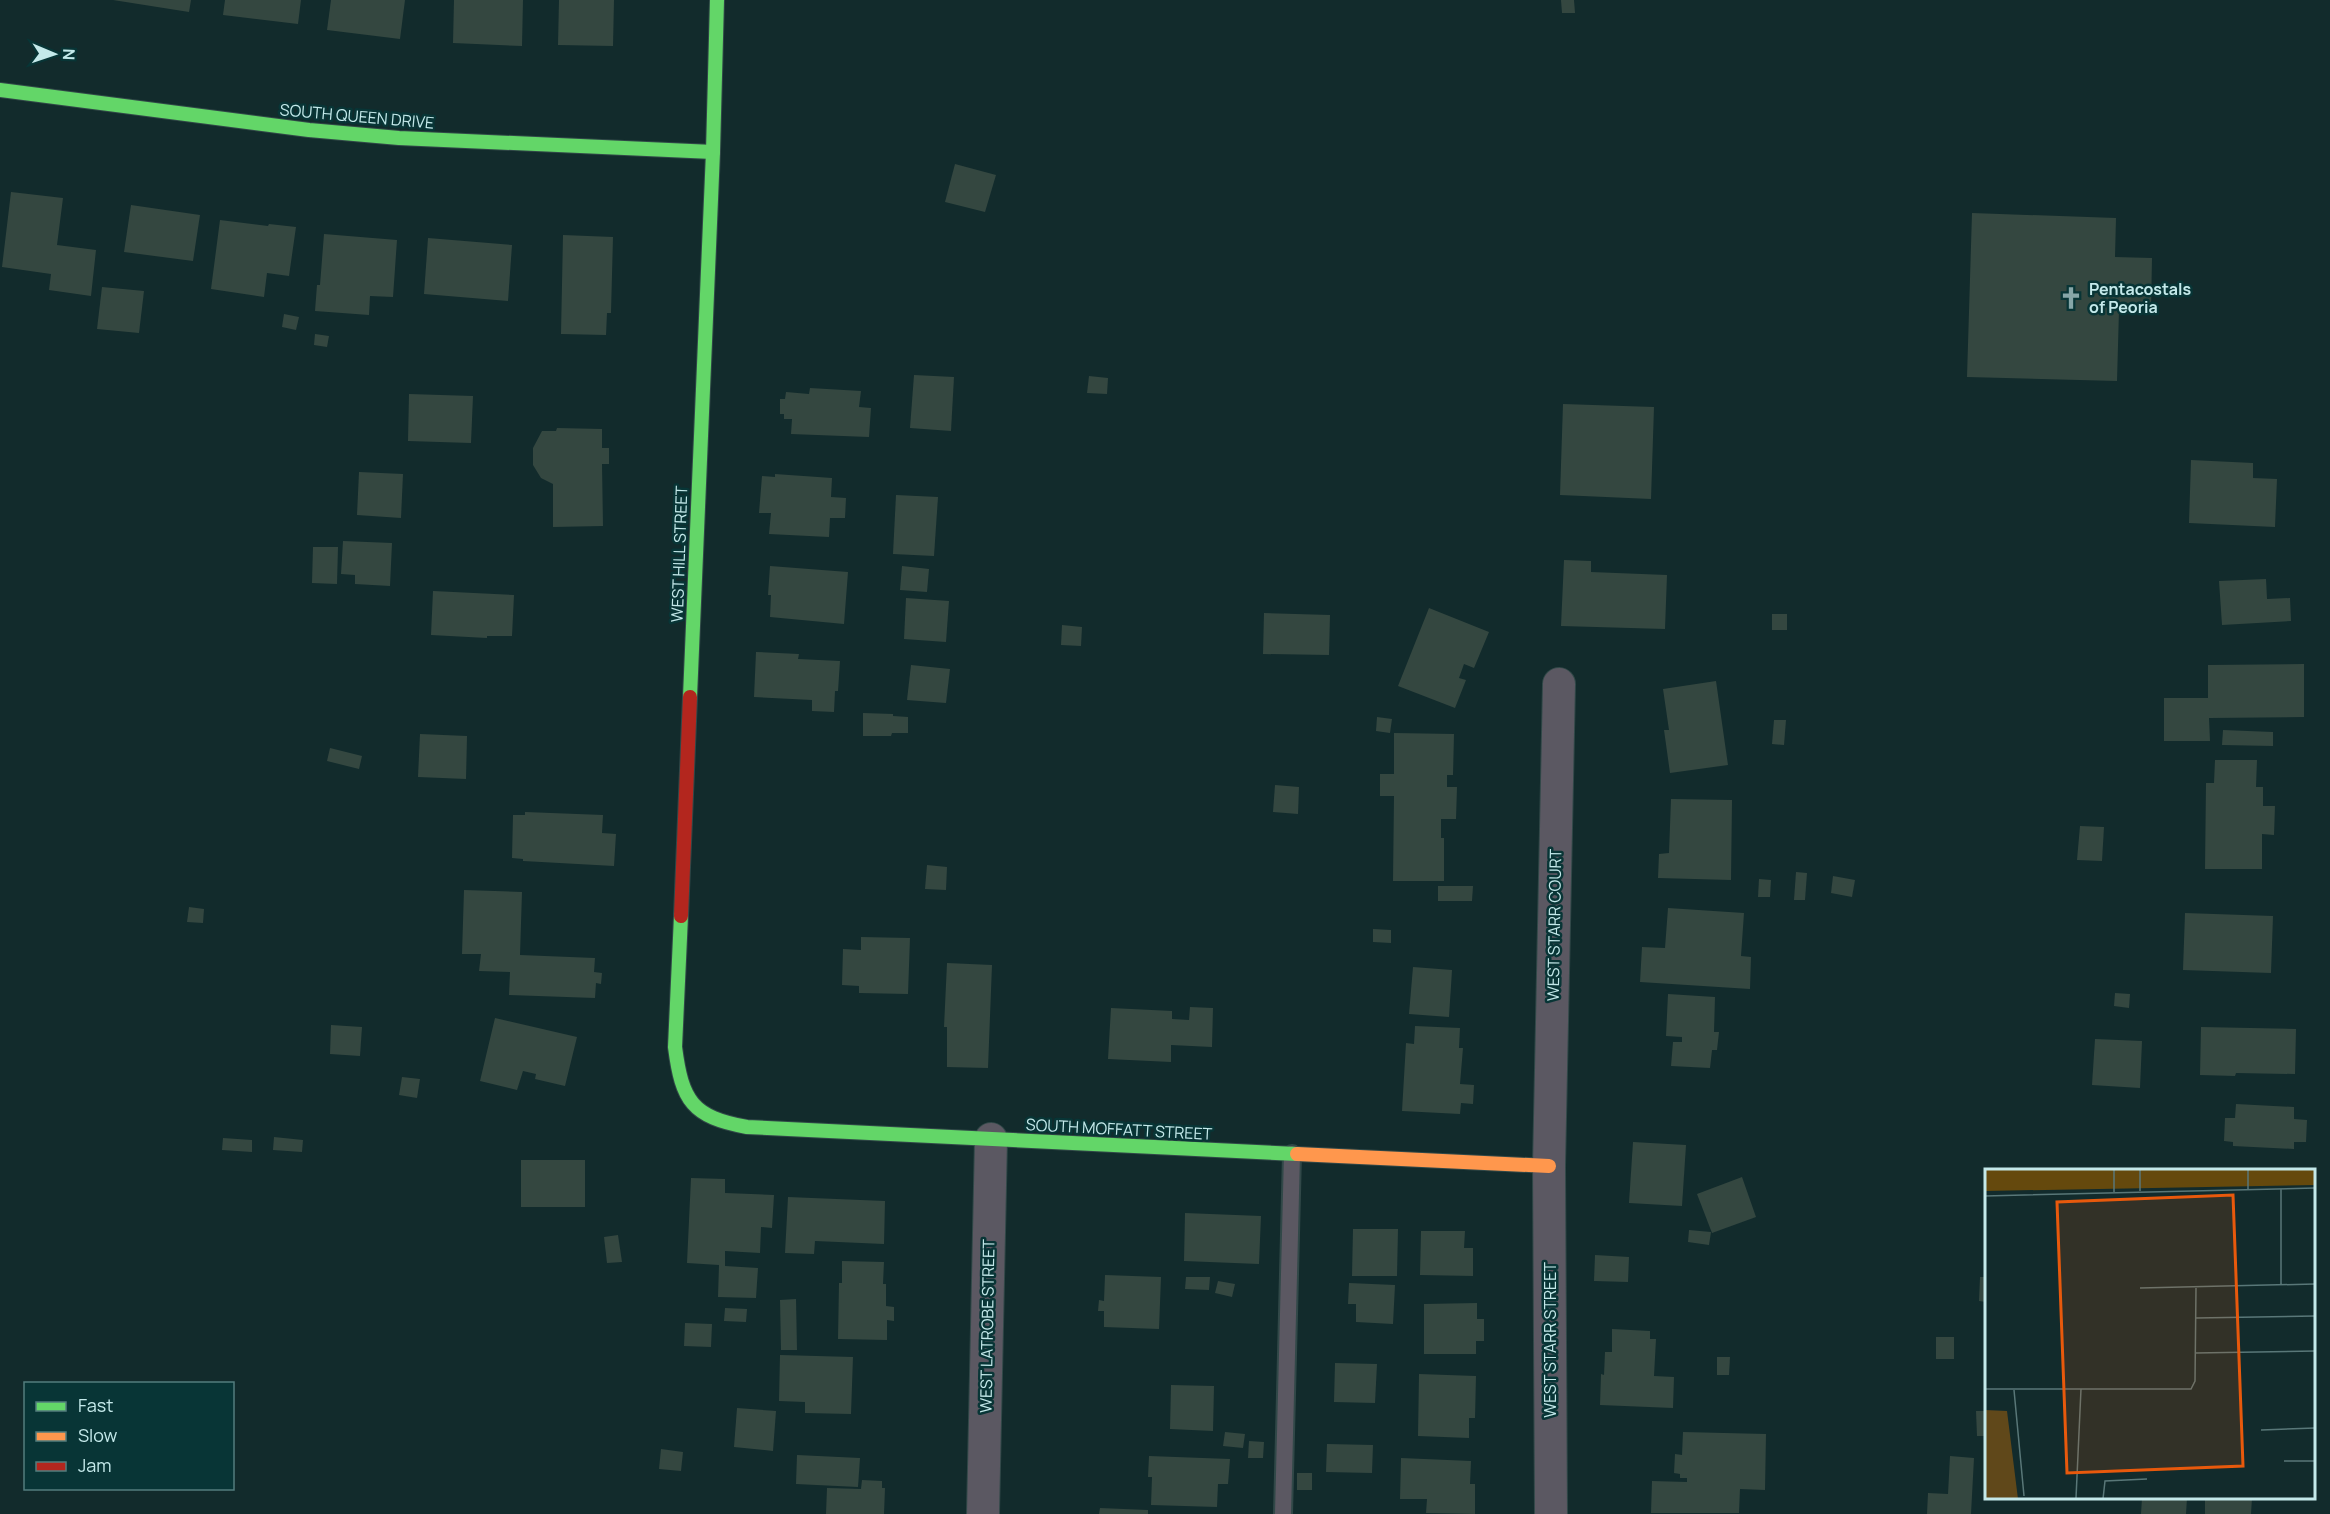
<svg xmlns="http://www.w3.org/2000/svg" width="2330" height="1514" font-family="Manrope,sans-serif">
<rect width="100%" height="100%" fill="#122b2c"/>
<g fill="#344740">
<path d="M113,0H191L189,12Z"/>
<path d="M225,0H301L298,24L223,15Z"/>
<path d="M331,0H405L400,39L327,30Z"/>
<path d="M454,0H523L522,46L453,43Z"/>
<path d="M559,0H614L613,46L558,45Z"/>
<path d="M1561,0H1574L1575,13H1562Z"/>
<path d="M955,164L996,175L985,212L945,202Z"/>
<path d="M11,192L63,198L57,245L96,250L91,296L49,290L51,274L2,267Z"/>
<path d="M131,205L200,215L193,261L124,252Z"/>
<path d="M1972,213L2116,218L2115,257L2152,258L2151,311L2119,310L2117,381L1967,377Z"/>
<path d="M220,220L268,226L269,224L296,227L289,276L267,273L264,297L211,289Z"/>
<path d="M324,234L397,240L393,297L370,296L369,315L315,311L317,285H320Z"/>
<path d="M563,235L613,237L611,313H607L606,335L561,334Z"/>
<path d="M428,238L512,245L508,301L424,294Z"/>
<path d="M102,287L144,291L139,333L97,329Z"/>
<path d="M284,314L299,317L296,330L282,327Z"/>
<path d="M315,334L329,336L327,347L314,345Z"/>
<path d="M914,375L954,377L951,431L910,428Z"/>
<path d="M1089,376L1108,378L1107,394L1087,393Z"/>
<path d="M810,388L861,391L859,407L871,408L869,437L791,434L792,419H784V414H780V399H785L786,392L809,394Z"/>
<path d="M409,394L473,396L471,443L408,441Z"/>
<path d="M1563,404L1654,407L1651,499L1560,495Z"/>
<path d="M557,428L602,429V448H609V464H602L603,526L553,527V484L541,478L533,465V448L542,431H556Z"/>
<path d="M2191,460L2253,463V478L2277,479L2275,527L2189,523Z"/>
<path d="M359,472L403,474L401,518L357,515Z"/>
<path d="M775,474L832,478L831,497L846,498L845,518H830L829,537L769,534L771,513H759L762,476L775,477Z"/>
<path d="M896,495L938,497L934,556L893,554Z"/>
<path d="M343,541L392,543L390,586L355,584V575L341,574Z"/>
<path d="M313,547H338L337,584L312,583Z"/>
<path d="M1564,560L1591,561V572L1667,575L1665,629L1561,626Z"/>
<path d="M770,566L848,572L844,624L770,617L771,595H768Z"/>
<path d="M902,566L929,569L927,592L900,590Z"/>
<path d="M2266,579L2267,599L2290,598L2291,621L2222,625L2219,581Z"/>
<path d="M433,591L514,595L512,636H487V638L431,635Z"/>
<path d="M906,598L949,601L946,642L904,639Z"/>
<path d="M1429,608L1489,632L1474,668L1464,664L1459,678L1466,680L1455,708L1398,686Z"/>
<path d="M1264,613L1330,615L1329,655L1263,654Z"/>
<rect x="1772" y="614" width="15" height="16"/>
<path d="M1062,625L1082,627L1081,646L1061,645Z"/>
<path d="M756,652L799,654L798,659L840,661L838,691H835L834,712L812,711V700L754,697Z"/>
<path d="M2304,664V717L2209,718L2210,741H2164V698H2208V665Z"/>
<path d="M911,665L950,669L946,703L907,700Z"/>
<path d="M1716,681L1728,765L1670,773L1664,730H1669L1663,689Z"/>
<path d="M863,713L893,714V716L908,717V733H892L891,736H863Z"/>
<path d="M1377,717L1392,719L1390,733L1376,731Z"/>
<path d="M1774,720H1786L1784,745L1772,744Z"/>
<path d="M2223,730L2273,732V746L2222,745Z"/>
<path d="M1394,733L1454,734L1453,775H1447V787H1457L1456,819H1441V838H1444V881H1393L1394,796H1380V774H1394Z"/>
<path d="M420,734L467,736L466,779L418,777Z"/>
<path d="M330,748L362,756L359,769L327,761Z"/>
<path d="M2215,760H2257L2256,787H2263V806H2275L2274,835L2262,834V869H2205L2206,783H2214Z"/>
<path d="M1275,785L1299,787L1298,814L1273,812Z"/>
<path d="M1671,799L1732,800L1731,880L1658,878L1659,854L1669,853Z"/>
<path d="M525,812L603,815L602,833L616,834L614,866L523,861V859L512,858L513,815H525Z"/>
<path d="M2080,826L2104,827L2102,861L2077,860Z"/>
<path d="M927,865L947,867L946,890L925,889Z"/>
<path d="M1796,872L1807,873L1805,900H1794Z"/>
<path d="M1833,876L1855,880L1852,897L1831,893Z"/>
<path d="M1759,879L1771,880L1770,897H1758Z"/>
<path d="M1438,886H1473L1472,901H1438Z"/>
<path d="M464,890L522,892L520,955L595,958L594,972L602,973L601,984L596,983L595,998L509,995L510,972L479,971L481,954H462Z"/>
<path d="M189,907L204,909L203,923L187,922Z"/>
<path d="M1668,908L1744,913L1741,956L1751,957L1750,989L1640,982L1642,947L1665,948Z"/>
<path d="M2185,913L2273,916L2271,973L2183,970Z"/>
<path d="M1373,929L1391,930V943L1373,942Z"/>
<path d="M861,937L910,938L908,994L859,993V986L842,985L843,949L861,950Z"/>
<path d="M947,963L992,965L988,1068L947,1067V1027H944Z"/>
<path d="M1413,967L1452,970L1449,1017L1409,1014Z"/>
<path d="M2115,993L2130,994L2129,1008L2114,1006Z"/>
<path d="M1668,994L1715,997L1714,1032H1719L1717,1050H1712L1710,1068L1671,1066L1673,1042H1682V1037L1666,1036Z"/>
<path d="M1190,1007L1213,1008L1212,1047L1171,1045V1062L1108,1059L1111,1008L1172,1011V1019L1189,1020Z"/>
<path d="M495,1018L577,1037L565,1086L535,1079L536,1074L523,1071L517,1090L480,1081Z"/>
<path d="M331,1025L362,1027L360,1056L330,1054Z"/>
<path d="M1415,1026L1460,1028L1459,1048H1463L1460,1084L1474,1085L1473,1104L1461,1103L1460,1114L1402,1111L1406,1043L1414,1044Z"/>
<path d="M2201,1027L2296,1029L2295,1074L2236,1073L2235,1076L2200,1075Z"/>
<path d="M2095,1039L2142,1041L2140,1088L2092,1085Z"/>
<path d="M402,1077L420,1079L417,1098L399,1095Z"/>
<path d="M2236,1104L2294,1107V1119L2307,1120L2306,1142H2294V1149L2233,1146V1142L2224,1141L2225,1118H2235Z"/>
<path d="M274,1137L303,1140L302,1152L273,1150Z"/>
<path d="M223,1138L252,1140V1152L222,1150Z"/>
<path d="M1633,1142L1686,1145L1682,1206L1629,1203Z"/>
<rect x="521" y="1160" width="64" height="47"/>
<path d="M1742,1177L1756,1217L1712,1233L1697,1194Z"/>
<path d="M691,1178L725,1179V1193L774,1195L772,1228L761,1227L760,1253L725,1251V1266L758,1268L756,1298L718,1297L719,1265L687,1263Z"/>
<path d="M788,1197L885,1201L884,1244L815,1241L814,1254L785,1253Z"/>
<path d="M1185,1213L1261,1216L1259,1264L1184,1261Z"/>
<path d="M1353,1229H1398L1397,1276H1352Z"/>
<path d="M1689,1230L1711,1232L1709,1245L1688,1242Z"/>
<path d="M1421,1231H1465L1464,1248H1473V1276L1420,1275Z"/>
<path d="M618,1235L622,1262L607,1263L604,1237Z"/>
<path d="M1595,1255L1629,1257L1628,1282L1594,1281Z"/>
<path d="M842,1261L884,1262L883,1284H886V1306L894,1307V1321L887,1320V1340L838,1339L839,1283H842Z"/>
<path d="M1105,1275L1161,1277L1159,1329L1104,1327V1311H1098L1099,1300L1104,1301Z"/>
<path d="M1186,1277H1210L1209,1290L1185,1289Z"/>
<path d="M1980,1277H1986V1302L1979,1301Z"/>
<path d="M1218,1281L1235,1284L1232,1297L1215,1293Z"/>
<path d="M1349,1283L1395,1285L1393,1324L1356,1322V1304H1348Z"/>
<path d="M796,1299L797,1350H781L780,1300Z"/>
<path d="M1477,1303V1319H1484V1341H1476V1354H1424V1304Z"/>
<path d="M725,1308L747,1309L746,1322L724,1321Z"/>
<path d="M685,1323L712,1324L711,1347L684,1346Z"/>
<path d="M1612,1329L1650,1331V1339H1656L1654,1376L1674,1377L1673,1408L1600,1405L1601,1374L1604,1375L1605,1352H1612Z"/>
<rect x="1936" y="1337" width="18" height="22"/>
<path d="M780,1355L853,1357L851,1414L805,1413V1402L779,1401Z"/>
<path d="M1717,1357H1730L1729,1375H1717Z"/>
<path d="M1335,1363L1377,1364L1375,1403L1334,1402Z"/>
<path d="M1419,1374L1476,1376L1475,1418H1469V1438L1418,1436Z"/>
<path d="M1171,1385L1214,1386L1213,1431L1170,1429Z"/>
<path d="M737,1408L776,1411L773,1451L734,1447Z"/>
<path d="M1976,1411H1986V1436H1977Z"/>
<path d="M1225,1432L1245,1434L1243,1448L1223,1446Z"/>
<path d="M1683,1432L1766,1434L1765,1490L1740,1489L1739,1513H1651L1652,1481L1687,1482V1478H1680V1474L1674,1473L1675,1454L1682,1455Z"/>
<path d="M1249,1441L1264,1442L1263,1458H1248Z"/>
<path d="M1327,1444L1373,1445L1372,1473L1326,1472Z"/>
<path d="M661,1449L683,1452L681,1471L659,1469Z"/>
<path d="M797,1455L860,1458L858,1487L796,1484Z"/>
<path d="M1149,1456L1230,1459L1228,1484H1218L1217,1507L1151,1505L1152,1477H1148Z"/>
<path d="M1950,1456L1974,1458L1971,1514H1927L1928,1493L1948,1494Z"/>
<path d="M1401,1458L1471,1461L1470,1484H1475V1514L1426,1513L1427,1499H1400Z"/>
<rect x="1297" y="1473" width="15" height="17"/>
<path d="M862,1480L882,1481V1488H885L884,1514H826L827,1488L861,1489Z"/>
<path d="M2142,1498H2187L2186,1514H2141Z"/>
<path d="M2205,1498H2252L2251,1514H2205Z"/>
<path d="M1100,1508L1148,1510V1514H1099Z"/>
</g>
<g fill="none" stroke-linecap="round" stroke-linejoin="round">
<g stroke="#314848" stroke-width="20">
<path id="lane" d="M1283,1514L1292,1154"/>
</g>
<g stroke="#314848" stroke-width="34">
<g id="street">
<path d="M983,1514L991,1139"/>
<path d="M1551,1514L1549,1166L1559,684"/>
</g>
</g>
<g stroke="#314848" stroke-width="16">
<g id="fast">
<path d="M0,90L309,130L399,138L713,152"/>
<path d="M690,697L713,152L717,0"/>
<path d="M681,916L675,1047C682,1101 692,1117 747,1127L1297,1154"/>
</g>
</g>
<g stroke="#314848" stroke-width="16">
<path id="slow" d="M1297,1154L1549,1166"/>
</g>
<g stroke="#314848" stroke-width="16">
<path id="jam" d="M681,916L690,697"/>
</g>
<use href="#lane" stroke="#5b5862" stroke-width="16"/>
<use href="#street" stroke="#5b5862" stroke-width="32"/>
<use href="#fast" stroke="#63d668" stroke-width="14"/>
<use href="#slow" stroke="#ff974d" stroke-width="14"/>
<use href="#jam" stroke="#b3261e" stroke-width="14"/>
</g>
<defs>
<g id="church-bare" transform="scale(1.8)"><path d="M-1.2-6h2.4v3.5h3.3v2.4h-3.3V6h-2.4V-.1h-3.3v-2.4h3.3Z" fill="#86a6a8" stroke="#083536" stroke-width="2.5" paint-order="stroke"/></g>
</defs>
<g fill-rule="evenodd">
<use href="#church-bare" x="2071" y="298"/>
</g>
<g text-anchor="middle" dominant-baseline="central" stroke-width="5" stroke-linejoin="round" paint-order="stroke">
<g font-size="16" fill="#c4e9ea" stroke="#083536">
<text transform="translate(357 116) rotate(5)">SOUTH QUEEN DRIVE</text>
<text transform="translate(679 554) rotate(-88)">WEST HILL STREET</text>
<text transform="translate(1554 925) rotate(-89)">WEST STARR COURT</text>
<text transform="translate(1119 1129) rotate(3)">SOUTH MOFFATT STREET</text>
<text transform="translate(987 1326) rotate(-89)">WEST LATROBE STREET</text>
<text transform="translate(1550 1340) rotate(-90)">WEST STARR STREET</text>
</g>
<g font-size="16" font-weight="bold" fill="#c4e9ea" stroke="#083536" text-anchor="start">
<text x="2089" y="289">Pentacostals<tspan x="2089" dy="18">of Peoria</tspan></text>
</g>
</g>
<g transform="translate(1985 1169)">
<rect width="330" height="330" fill="#122b2c"/>
<path d="M0,0H330V16L0,22Z" fill="#65490d"/>
<path d="M0,241L22,242L33,330H0Z" fill="#60481a"/>
<path fill="none" stroke="#597778" stroke-width="1.5" d="M129,0V23M155,0V22M263,20V0M0,27L330,19M296,115V20M155,119L330,115M211,149L330,147M210,184L330,182M0,220H206L210,212L211,119M29,221L39,327M276,261L330,259M299,292H330M91,329L96,220M118,330L120,312L162,310"/>
<path fill="#e8590c" fill-opacity="0.15" stroke="#e8590c" stroke-width="3" d="M248,26L258,297L82,304L72,33Z"/>
<rect width="330" height="330" fill="none" stroke="#c4e9ea" stroke-width="3"/>
</g>
<rect x="24" y="1382" width="210" height="108" fill="#083536" stroke="#537d7e" stroke-width="1.5"/>
<rect x="36" y="1402" width="30" height="9" fill="#63d668" stroke="#537d7e" stroke-width="1.5"/>
<text x="78" y="1412" font-size="18" fill="#c4e9ea">Fast</text>
<rect x="36" y="1432" width="30" height="9" fill="#ff974d" stroke="#537d7e" stroke-width="1.5"/>
<text x="78" y="1442" font-size="18" fill="#c4e9ea">Slow</text>
<rect x="36" y="1462" width="30" height="9" fill="#b3261e" stroke="#537d7e" stroke-width="1.5"/>
<text x="78" y="1472" font-size="18" fill="#c4e9ea">Jam</text>
<g transform="translate(54 54) rotate(92)" stroke="#083536" stroke-width="4.5" paint-order="stroke">
<path d="M0-4.5L10 22L0 15L-10 22Z" fill="#c4e9ea"/>
<text y="-9" font-size="16" font-weight="bold" text-anchor="middle" fill="#c4e9ea">N</text>
</g>
</svg>
